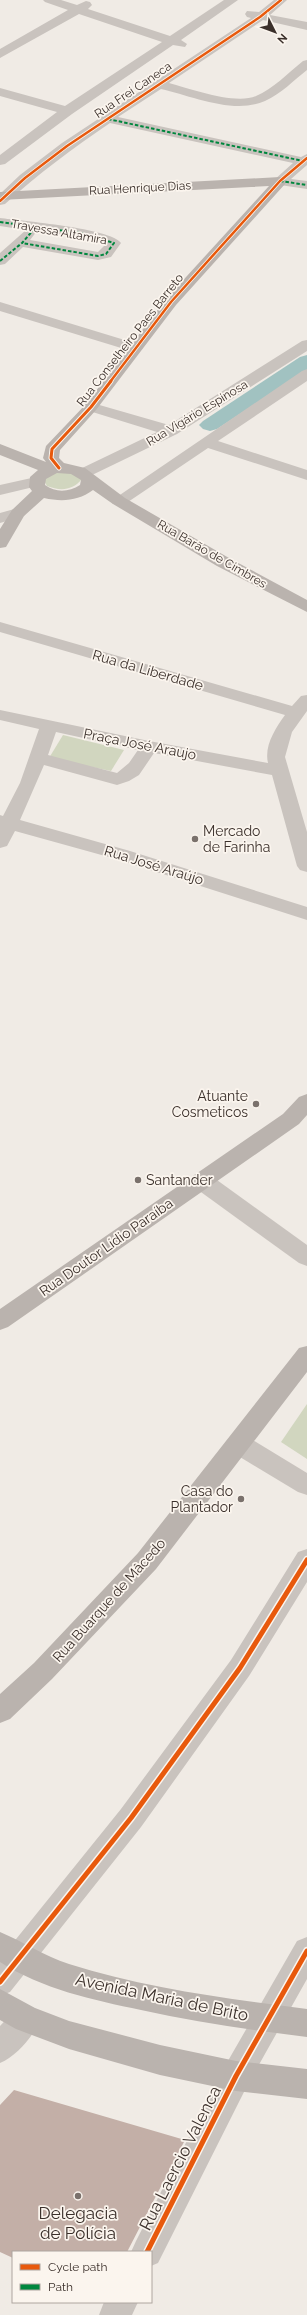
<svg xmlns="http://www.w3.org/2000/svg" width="307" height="2315" font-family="Raleway,sans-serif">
<rect width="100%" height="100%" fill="#f0ebe5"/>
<g fill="#d1d6bf">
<path d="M70,472L82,479C72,491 60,491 47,486L43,479L53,473Z"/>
<path d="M63,735L124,750L111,771L49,758Z"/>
<path d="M307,1404V1459L281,1442Z"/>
</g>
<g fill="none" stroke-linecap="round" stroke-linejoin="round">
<path fill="#a1c2c1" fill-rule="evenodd" d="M307,355V370L217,429L210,431L203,429L199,425L203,421L300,357Z"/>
</g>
<path fill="#c3afa7" d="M14,2090L185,2140L127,2252H13V2258L0,2252V2105Z"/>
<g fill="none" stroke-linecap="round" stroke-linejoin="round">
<g fill="#c9c3be" fill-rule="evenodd">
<path d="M43,0H61L77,5L86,1L90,2L92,5L88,9L170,36L224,0H238L181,40L187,44L185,47L173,45L72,114L5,164L0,165V155L57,112L0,96V88L65,106L162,42L79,14L0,58V49L68,10L45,2Z"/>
<path d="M274,0H287L270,15L307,22V30L263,20L169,83C191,89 235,105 256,96C273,89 288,73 303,61L307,60V70C294,80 281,94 265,101C234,115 192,96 161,89L118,117L301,157L307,154V165L291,179L307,181V189L280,185L273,181L293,163L110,123C73,148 38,174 5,204L0,205V194L20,175L62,143L251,18L247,17L245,14L247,11L259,12Z"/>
<path d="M0,218C21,221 111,228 121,243L111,257L98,260L23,247L5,264L0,265V253L26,230L0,226ZM37,231L80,237L106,244L98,252L30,240Z"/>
<path d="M0,302L141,345L143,348L136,352L131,351L0,311Z"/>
<path d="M307,340V351L177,434L90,476H78L76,473L78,470L157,432L86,410L83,407L86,404H96L169,425L302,341Z"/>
<path d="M307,369V381L218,441L307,470V480L208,448L125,504H113L111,501L302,371Z"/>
<path d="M36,477L42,479L44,482L42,485L0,495V485Z"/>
<path d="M18,508L24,510L26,513L24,516L0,523V513Z"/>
<path d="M0,622L292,706L301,696L307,695V711L292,732L285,757L307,832V872L300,870L297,866L272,775L154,753L139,775L129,781L117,785L44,765L20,820L130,851L307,907V920L116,859L15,831L7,846L0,848V815L3,816L20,783L39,729L0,720V710L149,741L268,763C264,746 275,729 285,715L0,632ZM56,732L138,750L129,763L117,773L48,755Z"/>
<path d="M202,1173L210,1175L307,1245V1266L299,1263L194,1187L191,1181L194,1175Z"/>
<path d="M239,1434L248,1437L307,1473V1495L298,1492L230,1451L227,1444L230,1437Z"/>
<path d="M307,1549V1582L249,1676L141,1827L10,1992L0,1996V1959L121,1809L231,1660L298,1552Z"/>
<path d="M307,1937V1979L247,2086L158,2263L151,2266V2252H131L136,2241L225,2066L297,1941Z"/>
<path d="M26,2005L36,2009L41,2019C33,2036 17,2056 0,2063V2026L16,2009Z"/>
<path d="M104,2302H138L132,2315H99Z"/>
</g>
<g fill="#bab3ae" fill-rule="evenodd">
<path d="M280,177L287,181L285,184L176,305L96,410L60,450L59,458L64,463L85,468L125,498L229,558L307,600V612L217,566L113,504L93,490C78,501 62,502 44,498L24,516L6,547L0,548V529L12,510L32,491L29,487L30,477L38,470L0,455V444L46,462L43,458L46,446L86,404L166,299L269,186L0,200V192ZM57,473L71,474L81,480L80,485C69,492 56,493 45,485L46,479Z"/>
<path d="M307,1094V1115L299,1124L8,1327L0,1330V1309L283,1114L299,1097Z"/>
<path d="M307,1346V1372L156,1569L52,1679L10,1719L0,1723V1694L34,1663L138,1553L299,1348Z"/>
<path d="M0,1932C24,1942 44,1956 69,1964C145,1988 228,1999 307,2009V2037C251,2030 196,2022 141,2010C93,2000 42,1989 0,1962Z"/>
<path d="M0,1989L35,2008L69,2021L160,2045L236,2061L307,2069V2099L236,2091L160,2075L69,2049L16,2029L0,2020Z"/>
</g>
<g stroke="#00873e" stroke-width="2" stroke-dasharray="3.5 2" stroke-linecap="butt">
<path d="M108,119L303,161"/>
<path d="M280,181L307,185"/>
<path d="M0,222L80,233L114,243L106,254L98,256L22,243"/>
<path d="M0,261L22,243L35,228"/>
</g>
<g stroke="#fbf5ee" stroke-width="4">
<g id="cycleway-far2">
<path d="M0,201L25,178L67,146L260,17L281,0"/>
<path d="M110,382L171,302L280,181L307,158"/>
</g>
</g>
<g stroke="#fbf5ee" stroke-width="5">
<path id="cycleway-far1" d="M59,468L51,458L52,449L91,407L111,381"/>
</g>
<g stroke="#fbf5ee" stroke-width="8">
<g id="cycleway">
<path d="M0,1982L131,1818L240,1668L307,1560"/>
<path d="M147,2252L236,2076L307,1951"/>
</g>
</g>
<use href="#cycleway-far2" stroke="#e8590c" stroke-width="2.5"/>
<use href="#cycleway-far1" stroke="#e8590c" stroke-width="3"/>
<use href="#cycleway" stroke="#e8590c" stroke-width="5"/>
</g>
<g fill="#7a716c" stroke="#fbf5ee" stroke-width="1.5">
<circle cx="195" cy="839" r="4"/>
<circle cx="256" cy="1104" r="4"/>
<circle cx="138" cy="1180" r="4"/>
<circle cx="241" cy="1499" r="4"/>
<circle cx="78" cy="2196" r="4"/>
</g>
<g text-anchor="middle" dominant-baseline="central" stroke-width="3.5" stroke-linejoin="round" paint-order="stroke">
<g font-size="12" fill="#3b302b" stroke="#fbf5ee">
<text transform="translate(133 90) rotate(-34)">Rua Frei Caneca</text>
<text transform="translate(140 188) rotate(-3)">Rua Henrique Dias</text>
<text transform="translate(59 232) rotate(10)">Travessa Altamira</text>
<text transform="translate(130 340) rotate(-52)">Rua Conselheiro Paes Barreto</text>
<text transform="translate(197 413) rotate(-31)">Rua Vigário Espinosa</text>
<text transform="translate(212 554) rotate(30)">Rua Barão de Cimbres</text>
</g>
<g font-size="14" fill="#3b302b" stroke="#fbf5ee">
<text transform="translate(148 670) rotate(16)">Rua da Liberdade</text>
<text transform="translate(140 744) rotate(11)">Praça José Araujo</text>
<text transform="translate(154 865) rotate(17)">Rua José Araújo</text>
<text transform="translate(106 1247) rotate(-35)">Rua Doutor Lídio Paraíba</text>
<text transform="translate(109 1600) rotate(-48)">Rua Buarque de Mâcedo</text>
</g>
<g font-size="14" fill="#3b302b" stroke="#fbf5ee" text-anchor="start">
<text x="203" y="831">Mercado<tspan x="203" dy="16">de Farinha</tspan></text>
<text x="248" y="1096" text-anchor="end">Atuante<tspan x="248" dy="16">Cosmeticos</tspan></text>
<text x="146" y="1180">Santander</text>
<text x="233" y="1491" text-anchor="end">Casa do<tspan x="233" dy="16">Plantador</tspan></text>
</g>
<g font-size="17" fill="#3b302b" stroke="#fbf5ee">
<text transform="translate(162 1997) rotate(12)">Avenida Maria de Brito</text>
<text transform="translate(180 2158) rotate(-63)">Rua Laercio Valenca</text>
</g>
<g font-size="17" fill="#3b302b" stroke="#fbf5ee">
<text x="78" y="2213">Delegacia<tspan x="78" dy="20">de Polícia</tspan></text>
</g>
</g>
<rect x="12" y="2251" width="140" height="52" fill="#fbf5ee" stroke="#aea6a0"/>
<rect x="20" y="2264" width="20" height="6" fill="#e8590c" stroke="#aea6a0"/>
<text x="48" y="2271" font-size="12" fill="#3b302b">Cycle path</text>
<rect x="20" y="2284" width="20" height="6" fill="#00873e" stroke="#aea6a0"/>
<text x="48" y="2291" font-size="12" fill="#3b302b">Path</text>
<g transform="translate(275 32) rotate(132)" stroke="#fbf5ee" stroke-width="3" paint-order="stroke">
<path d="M0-3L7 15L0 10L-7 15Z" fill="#3b302b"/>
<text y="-6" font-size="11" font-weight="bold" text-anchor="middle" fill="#3b302b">N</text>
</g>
</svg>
